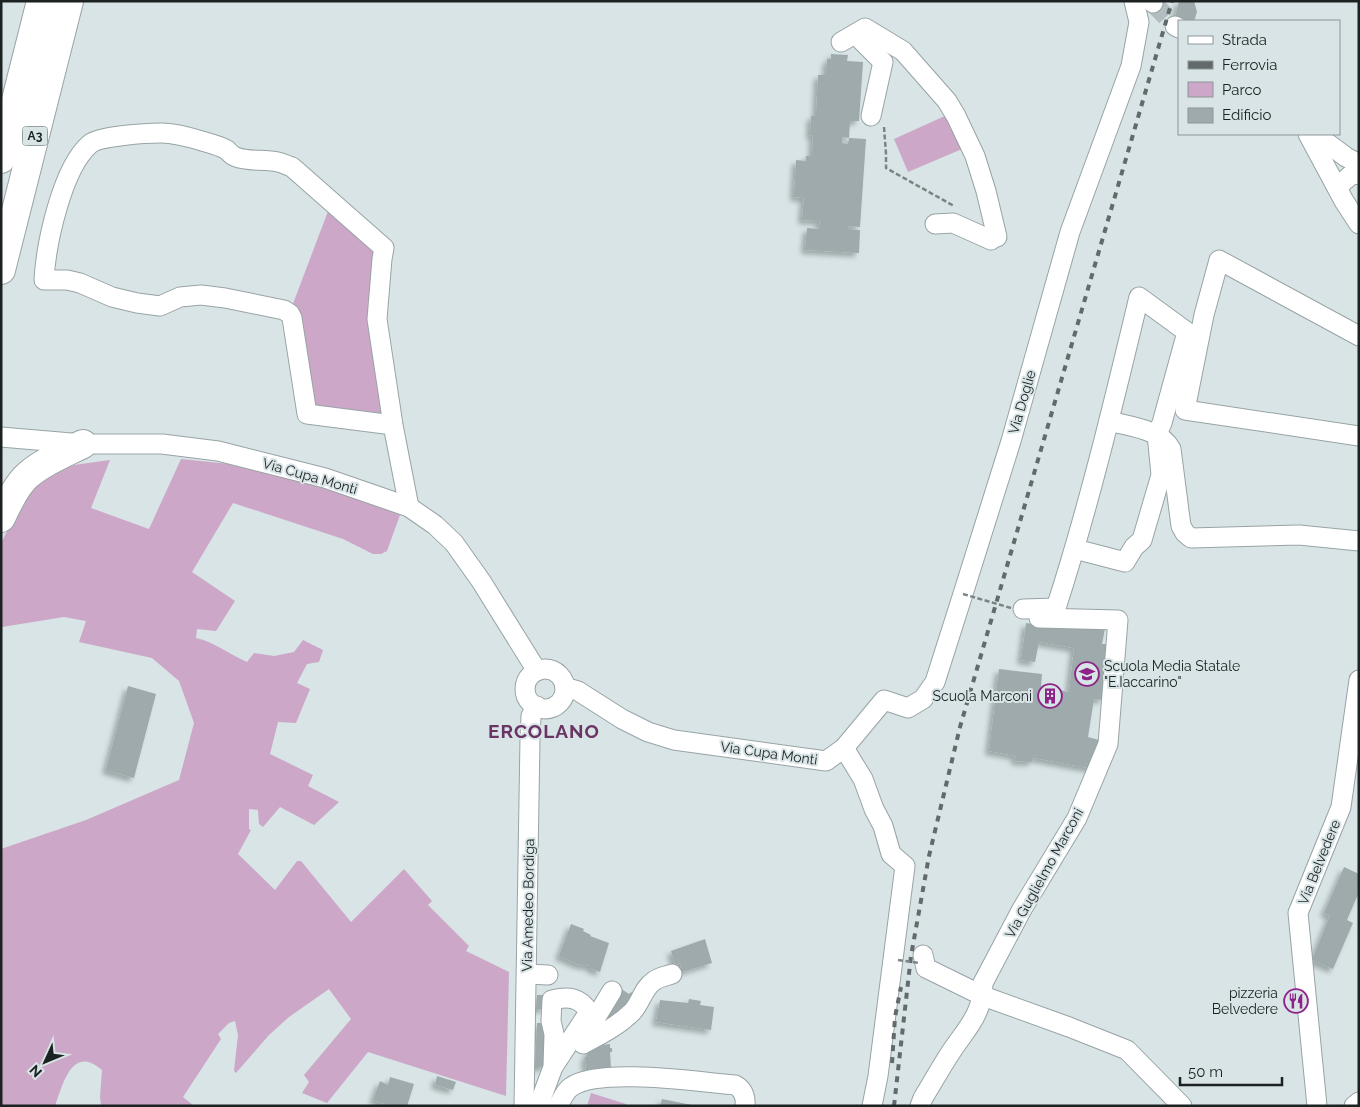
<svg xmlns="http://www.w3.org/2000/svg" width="1360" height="1107" font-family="Raleway,sans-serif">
<defs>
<filter id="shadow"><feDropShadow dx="-4" dy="4" stdDeviation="2.5" flood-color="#0004"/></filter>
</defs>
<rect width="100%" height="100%" fill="#d8e4e6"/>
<g fill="#cca7c7">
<path d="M947,115L962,149L908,172L894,139Z"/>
<path d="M330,206L377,248L383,419L313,408L291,309Z"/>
<path d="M181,459L268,468L308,481L400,515L387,551L381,554H373L343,539L233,503L192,572L235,601L216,631L197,629L196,638C214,642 229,654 247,662L254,653L274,656L294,652L303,640L323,650L319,662L307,664L297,683L310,689L296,723L278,722L270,754L313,775L308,786L339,802L314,825L280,807L263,827L259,824L258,810L249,809V829L251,830L238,854L275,890L297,861H301L351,922L404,869L432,901L428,905L469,946L466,951L509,972L506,1096L368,1052L327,1103L302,1093L309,1082L304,1075L351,1019L329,989L289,1017L269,1035L236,1073L234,1071L238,1035L235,1021L229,1023L218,1034L221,1039L183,1097L194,1106H101L100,1097L102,1070C72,1044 63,1084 55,1106H1V849L86,820L179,780L194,723L179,681L152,658L79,642L86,621L64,617L2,627L1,543L24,499L38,484L50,474L74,465L110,460L91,508L149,529Z"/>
<path d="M591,1093L626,1104V1106H587Z"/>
</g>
<g fill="#9eaaab" filter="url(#shadow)">
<path d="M1179,1H1194L1197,12L1194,21L1175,17Z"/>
<path d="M831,54L848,55L847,61L863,62L859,121H850L849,138L842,137V143L848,144L849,138L866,139L860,227L848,226V229L860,230L859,253L805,250L807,228L819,229L820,221L802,220L804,198L794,197L796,160L806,161V156H812L813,136L810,135L811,116H816L818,75H826L827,59H831Z"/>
<path d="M1026,623L1064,629L1065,625H1093L1091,629H1105L1102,644H1111L1103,700L1094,699L1088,737L1099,740L1094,769L1034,758L1031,762L1014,761L1016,756L989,751L999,669L1042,674L1041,687L1069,692L1074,648L1039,642L1035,662L1021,660Z"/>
<path d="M128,686L156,694L134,778L106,770Z"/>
<path d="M1344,867L1359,874V892L1347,920L1353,923L1333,969L1312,960L1330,915L1324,913Z"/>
<path d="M571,924L584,929L583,931L591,935L590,936L609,943L600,972L590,968V966L587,965L586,966L577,964L559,956Z"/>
<path d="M705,939L712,963L682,972L680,963L675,965L671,951Z"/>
<path d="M620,988L629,994L631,992L637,997L615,1023L603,1014Z"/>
<path d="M537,995H546L545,1009H536Z"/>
<path d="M689,999L701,1001L700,1005L714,1007L711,1030L656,1022L660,1000L688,1003Z"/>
<path d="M537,1023H546V1067H535Z"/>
<path d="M601,1042L602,1045L610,1044V1048H612V1052H610L611,1068L586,1069L585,1057H587V1053H590V1043Z"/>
<path d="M437,1076L456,1082L453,1090L435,1085Z"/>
<path d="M390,1077L414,1084L407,1106H391L373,1100L380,1081L388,1085Z"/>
<path d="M662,1099L692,1105V1106H660Z"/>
</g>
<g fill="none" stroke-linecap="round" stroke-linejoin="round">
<path stroke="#b2bdbf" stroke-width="19" stroke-dasharray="19 9" stroke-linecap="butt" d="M1153,3L1175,26"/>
<g stroke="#98a3a5" stroke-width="21">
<g id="minor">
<path d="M1152,1L1153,3"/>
<path d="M1175,26L1179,28"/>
<path d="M855,34L883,62L871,116"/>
<path d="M841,42L865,28L903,51L947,101L956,116L975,156L986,191L997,237"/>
<path d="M1308,134L1344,201L1359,224"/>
<path d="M1315,134L1346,157L1359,164"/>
<path d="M1337,187L1351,175L1359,174"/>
<path d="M935,224L953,223L991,240"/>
<path d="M1359,336L1219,260L1204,315L1185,410L1359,436"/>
<path d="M1109,421C1131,427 1160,429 1171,449L1181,526L1185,533L1191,538L1299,535L1359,541"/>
<path d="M393,425L307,414L292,318L290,314L284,310L225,298L201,295L180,297L160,306L137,303L112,297L80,283L67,280H44C46,244 62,168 90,144C99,136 147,133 161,133C175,133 189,137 202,141C209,143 221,146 227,150C230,153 232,156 236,157C249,162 264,159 278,162C283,163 288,166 292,167L384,248L382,259L377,319L393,425L409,507"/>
<path d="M1,437L83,444H162L218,451L325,478L409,507L435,525L454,543L481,581L537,671"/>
<path d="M1023,609L1056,608C1089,506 1114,401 1139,297L1187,332L1162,423L1157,434L1161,475L1142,540L1134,547L1125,562L1075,549"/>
<circle cx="545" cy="689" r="20"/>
<path d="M565,687L578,691L622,719L648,732L674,740L826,761L844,748L884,700L908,708L923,699L935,682L963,594L1011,441L1070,232L1131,66L1139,22L1134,1"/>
<path d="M844,748L863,779L874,809L883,826L891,854L905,866L878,1076L872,1106"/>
<path d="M923,955L926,968L983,996L1069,1027L1127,1050L1182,1106"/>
<path d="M527,974L548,975"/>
<path d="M589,1029L612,991"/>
<path d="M583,1044C600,1035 618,1026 632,1012C641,1003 643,988 654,981C659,977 667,976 672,974"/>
<path d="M524,1106L530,738L531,716L537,706"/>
<path d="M536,1106L540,1102L553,1067L589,1012C580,997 568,996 552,1000L551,1021L554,1034L553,1067"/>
<path d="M558,1106C562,1099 565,1091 571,1087C599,1067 699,1082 735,1085C743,1089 746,1097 745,1106"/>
<path d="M920,1106L923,1098C933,1082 942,1065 953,1049C969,1026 983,1012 983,983L1022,909L1077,818L1108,744L1118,620L1039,618"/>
<path d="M1317,1106L1298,913L1341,807L1359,680"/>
<path d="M1354,1106L1359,1102"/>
</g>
</g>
<g stroke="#98a3a5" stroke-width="30">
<g id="highway">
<path d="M1,159L41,1"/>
<path d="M1,270L69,1"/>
<path d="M1,518C7,505 17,484 28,475C44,461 65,453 83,444"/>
</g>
</g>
<path stroke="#7b8485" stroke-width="2.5" stroke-dasharray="5 2.5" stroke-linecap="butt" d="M884,127L886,154V168L954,206"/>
<use href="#minor" stroke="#fff" stroke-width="19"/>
<use href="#highway" stroke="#fff" stroke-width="28"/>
<g stroke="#626a6b" stroke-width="4" stroke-dasharray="6 6" stroke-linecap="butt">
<path d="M892,1063L895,1017L901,987"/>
<path d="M894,1106L911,956L929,856L960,727L1172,1"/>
</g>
<g stroke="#7b8485" stroke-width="2.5" stroke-dasharray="5 2.5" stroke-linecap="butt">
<path d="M963,594L1011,608"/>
<path d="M898,960L919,963"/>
</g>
</g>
<defs>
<g id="school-ring" transform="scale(1.25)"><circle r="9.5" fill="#d8e4e6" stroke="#8d2388" stroke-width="1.5"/><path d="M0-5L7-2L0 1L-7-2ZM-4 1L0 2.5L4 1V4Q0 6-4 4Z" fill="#8d2388"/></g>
<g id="building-ring" transform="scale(1.25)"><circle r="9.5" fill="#d8e4e6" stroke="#8d2388" stroke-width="1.5"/><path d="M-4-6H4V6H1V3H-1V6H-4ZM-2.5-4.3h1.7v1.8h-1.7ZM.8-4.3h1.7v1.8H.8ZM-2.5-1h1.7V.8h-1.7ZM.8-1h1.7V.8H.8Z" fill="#8d2388"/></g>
<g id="restaurant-ring" transform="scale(1.25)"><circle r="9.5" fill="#d8e4e6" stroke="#8d2388" stroke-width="1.5"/><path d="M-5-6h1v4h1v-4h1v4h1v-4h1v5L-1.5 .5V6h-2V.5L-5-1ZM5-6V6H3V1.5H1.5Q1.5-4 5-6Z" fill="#8d2388"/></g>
</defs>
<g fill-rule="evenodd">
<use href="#school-ring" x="1087" y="674"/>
<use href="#building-ring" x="1050" y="696"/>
<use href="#restaurant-ring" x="1296" y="1001"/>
</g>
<g text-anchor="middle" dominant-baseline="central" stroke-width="4" stroke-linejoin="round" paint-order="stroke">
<rect fill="#d8e4e6" stroke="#545c5c" stroke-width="1" x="22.5" y="126.5" width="25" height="19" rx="4"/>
<g font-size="12" font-weight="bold" fill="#1c2121">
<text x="35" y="136">A3</text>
</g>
<g font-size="14" fill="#1c2121" stroke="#d8e4e6">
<text transform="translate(1022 402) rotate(-74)">Via Doglie</text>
<text transform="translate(310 476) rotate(16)">Via Cupa Monti</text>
<text transform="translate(769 753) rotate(8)">Via Cupa Monti</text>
<text transform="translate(1319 862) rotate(-68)">Via Belvedere</text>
<text transform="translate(1044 873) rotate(-61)">Via Guglielmo Marconi</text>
<text transform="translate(528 905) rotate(-89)">Via Amedeo Bordiga</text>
</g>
<g font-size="14" fill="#1c2121" stroke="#d8e4e6" text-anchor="end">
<text x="1104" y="666" text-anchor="start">Scuola Media Statale<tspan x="1104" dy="16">"E.Iaccarino"</tspan></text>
<text x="1032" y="696">Scuola Marconi</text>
<text x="1278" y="993">pizzeria<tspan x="1278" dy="16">Belvedere</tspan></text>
</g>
<g font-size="19" font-weight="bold" letter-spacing="1" fill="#693565" stroke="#d8e4e6">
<text x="544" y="731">ERCOLANO</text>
</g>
</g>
<rect width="1360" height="1107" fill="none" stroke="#1c2121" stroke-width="5"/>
<rect x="1178" y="20" width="162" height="115" fill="#d8e4e6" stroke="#8d9697"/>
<rect x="1188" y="36" width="25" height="8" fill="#ffffff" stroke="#8d9697"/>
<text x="1222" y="45" font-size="15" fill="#1c2121">Strada</text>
<rect x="1188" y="61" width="25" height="8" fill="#626a6b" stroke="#8d9697"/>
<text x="1222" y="70" font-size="15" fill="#1c2121">Ferrovia</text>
<rect x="1188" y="82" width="25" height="15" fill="#cca7c7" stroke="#8d9697"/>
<text x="1222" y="95" font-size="15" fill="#1c2121">Parco</text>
<rect x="1188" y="108" width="25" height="15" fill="#9eaaab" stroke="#8d9697"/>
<text x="1222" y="120" font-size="15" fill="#1c2121">Edificio</text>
<g transform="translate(45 1062) rotate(226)" stroke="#d8e4e6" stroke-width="4" paint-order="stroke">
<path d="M0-4L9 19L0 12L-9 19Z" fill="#1c2121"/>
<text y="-8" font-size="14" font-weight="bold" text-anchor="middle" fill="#1c2121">N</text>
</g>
<path d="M1180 1077v8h102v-8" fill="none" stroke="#1c2121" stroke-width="2.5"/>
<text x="1188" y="1077" font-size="15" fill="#1c2121" stroke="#d8e4e6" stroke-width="4" paint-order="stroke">50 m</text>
</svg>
